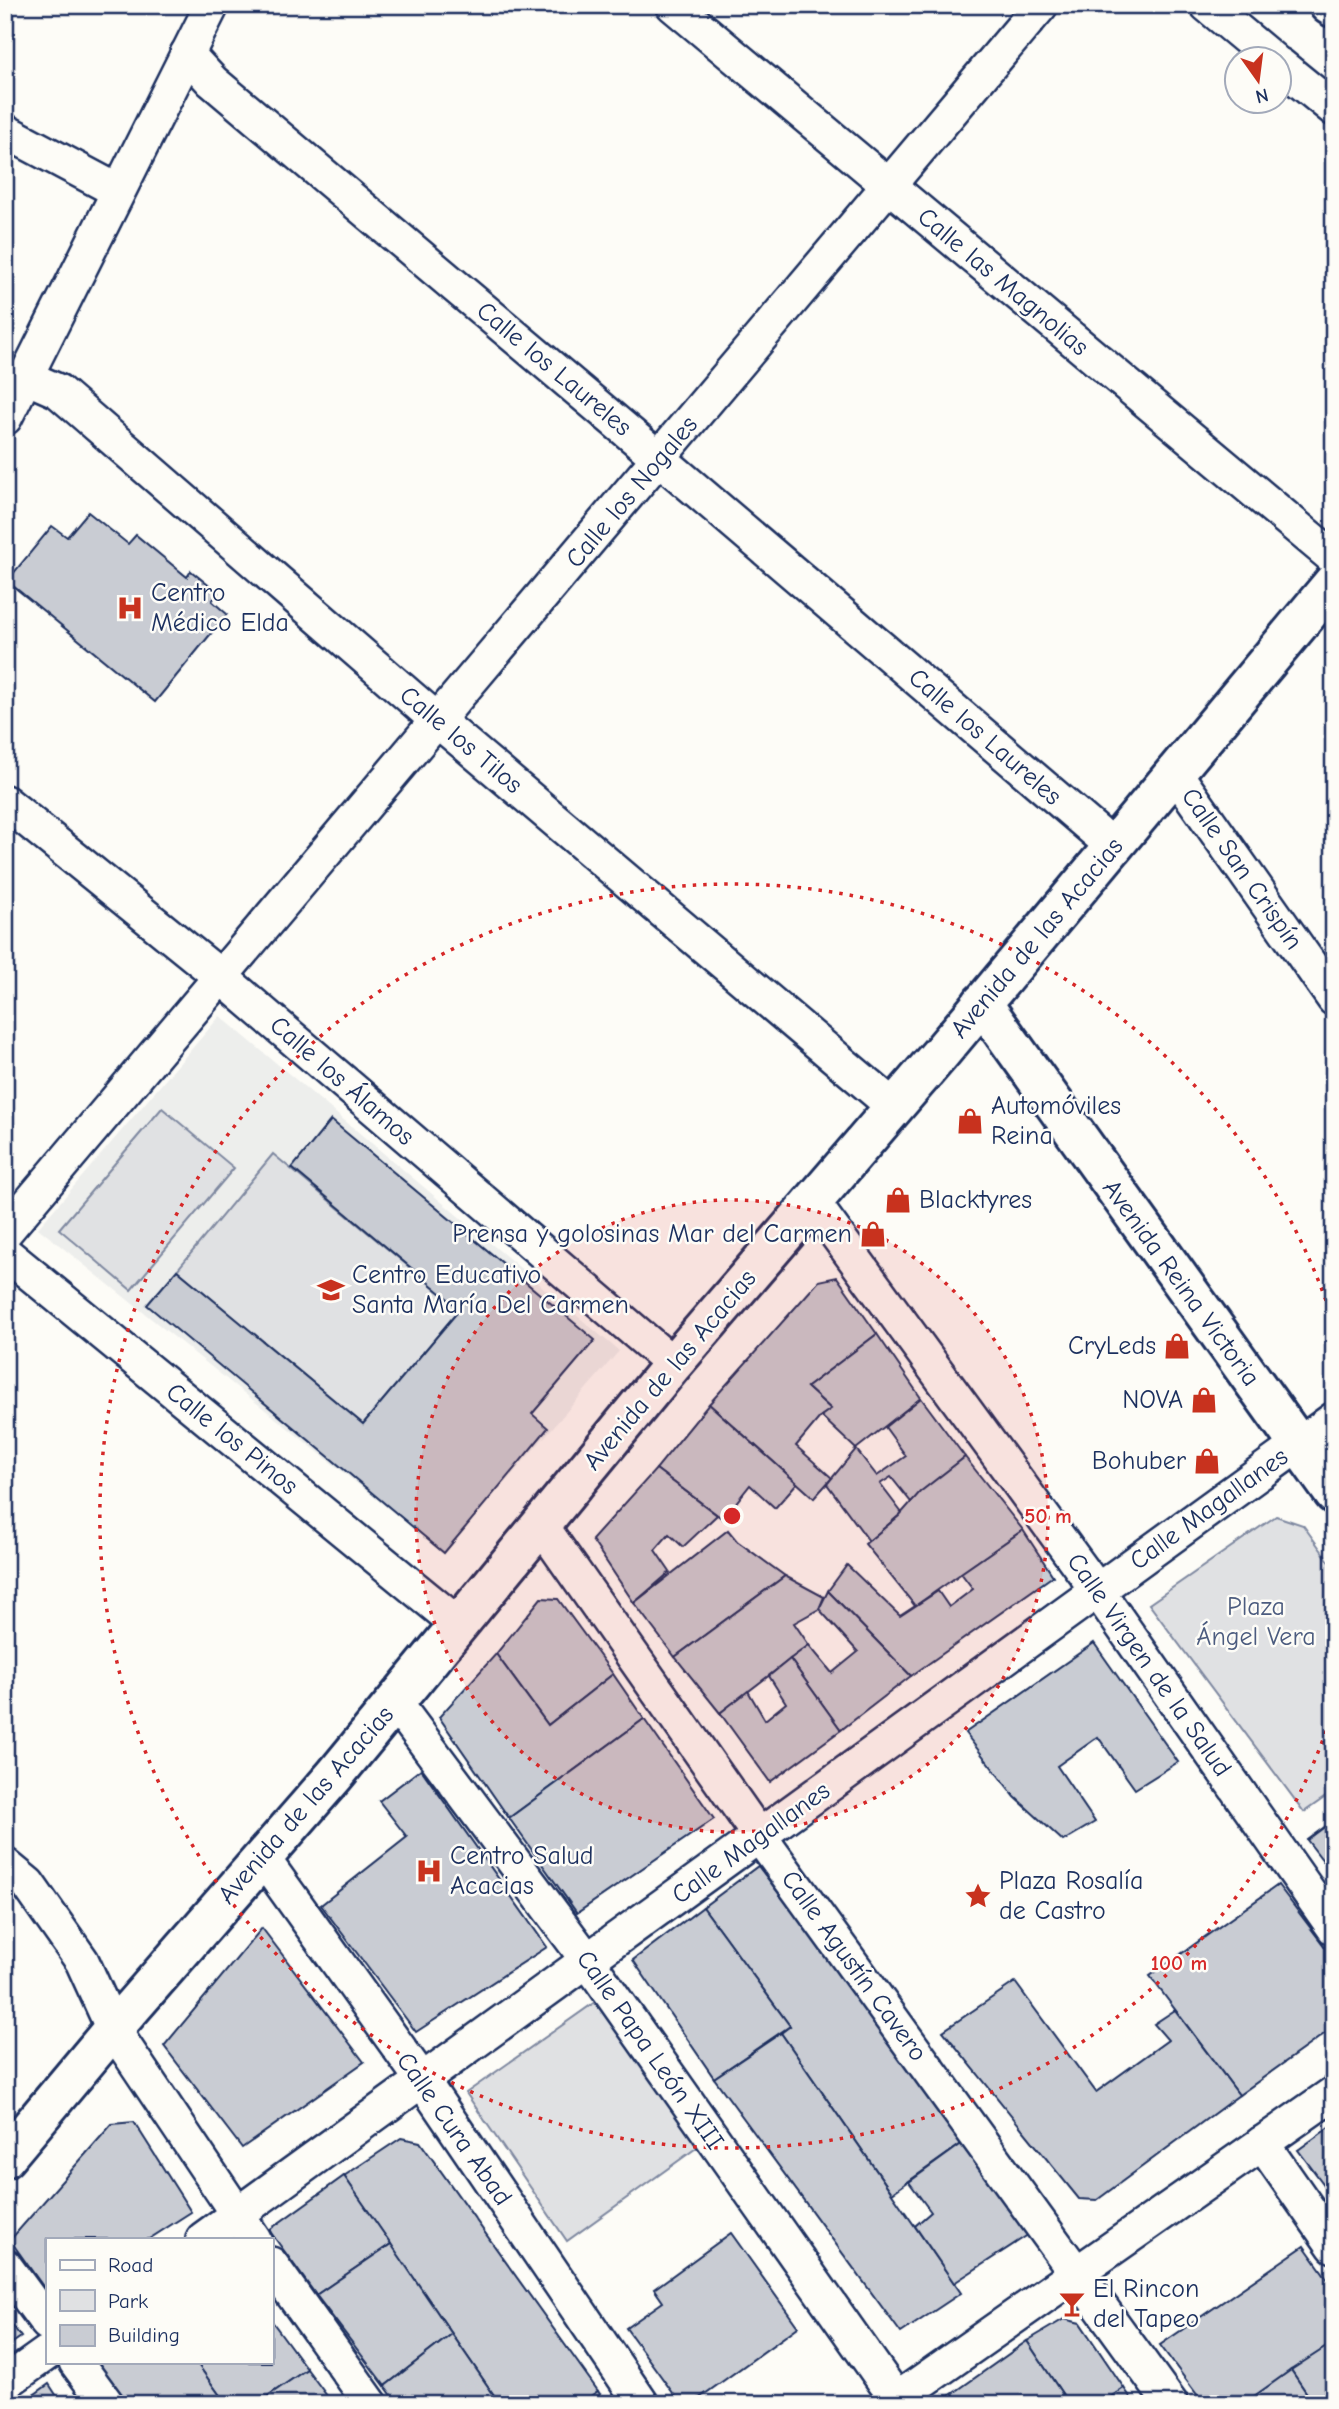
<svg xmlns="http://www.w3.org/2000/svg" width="1339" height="2409" font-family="'Comic Neue',sans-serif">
<rect width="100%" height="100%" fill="#fdfcf7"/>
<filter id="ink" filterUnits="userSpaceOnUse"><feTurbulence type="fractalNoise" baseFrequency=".0143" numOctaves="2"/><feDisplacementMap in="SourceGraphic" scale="14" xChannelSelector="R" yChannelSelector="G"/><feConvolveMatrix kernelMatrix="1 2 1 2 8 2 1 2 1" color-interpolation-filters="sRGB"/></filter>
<g filter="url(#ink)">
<path fill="#edeeec" d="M220,1016L619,1351L444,1553L38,1228Z"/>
<g fill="#e0e1e3" stroke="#7e88a0" stroke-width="2">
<path d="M162,1108L234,1168L131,1290L59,1229Z"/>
<path d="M273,1154L460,1309L363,1424L177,1270Z"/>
<path d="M1276,1516L1303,1525L1334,1568V1791L1304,1812L1149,1604Z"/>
<path d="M598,2000L699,2146L567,2241L466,2093Z"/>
</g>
<g fill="#c9ccd3" stroke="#1b2f5e" stroke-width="2">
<path d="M88,512L128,544L136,535L187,577L191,571L218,593L212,601L227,614L155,702L7,581L52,526L67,537Z"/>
<path d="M331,1120L595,1340L532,1414L548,1428L444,1553L147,1305L177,1270L363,1424L460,1309L292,1168Z"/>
<path d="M837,1277L877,1334L807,1387L831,1409L821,1416L796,1446L832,1478L814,1498L709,1404L819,1281Z"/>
<path d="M877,1334L921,1398L856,1449L821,1416L831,1409L807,1387Z"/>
<path d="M921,1398L965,1457L911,1502L891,1477L880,1484L902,1513L869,1541L827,1484L856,1449L877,1476L906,1456L885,1427Z"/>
<path d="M709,1404L797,1483L775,1508L750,1485L723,1519L656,1469Z"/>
<path d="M965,1457L1023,1530L915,1606L865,1544L899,1516L920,1492Z"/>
<path d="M656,1469L717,1515L683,1547L669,1534L655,1550L670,1572L634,1603L592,1540Z"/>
<path d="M728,1530L737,1541L785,1576L675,1657L634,1603Z"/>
<path d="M1023,1530L1053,1576L911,1676L828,1591L847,1565L900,1616L938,1591L949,1607L973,1589L961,1573Z"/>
<path d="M785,1576L824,1597L819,1609L794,1623L809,1645L720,1713L675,1657Z"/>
<path d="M828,1591L911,1676L841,1730L790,1659L809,1645L832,1673L858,1652L819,1609Z"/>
<path d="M541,1598L558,1599L613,1674L548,1725L496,1654Z"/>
<path d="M1094,1643L1178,1762L1135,1789L1098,1737L1057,1766L1095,1822L1063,1841L1015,1797L965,1733Z"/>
<path d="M496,1654L548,1725L613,1674L644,1719L509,1818L439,1717Z"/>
<path d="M790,1659L841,1730L770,1782L720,1713L748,1691L765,1720L786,1703L769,1676Z"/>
<path d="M644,1719L714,1819L577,1913L509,1818Z"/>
<path d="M421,1769L547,1947L416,2032L321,1905L407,1837L379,1801Z"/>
<path d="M1334,1820V1875L1307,1840Z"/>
<path d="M758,1866L967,2140L892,2193L781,2033L790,2026L703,1907Z"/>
<path d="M1278,1885L1334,1959V2027L1239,2095L1150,1976Z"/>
<path d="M703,1907L790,2026L714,2078L633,1960Z"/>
<path d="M262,1928L364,2062L242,2148L164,2046Z"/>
<path d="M1015,1982L1096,2092L1168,2040L1154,2024L1175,2010L1239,2095L1097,2200L1079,2199L943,2031Z"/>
<path d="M781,2033L961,2293L901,2333L714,2078Z"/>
<path d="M134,2122L191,2212L149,2239H47V2292L10,2240L112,2124Z"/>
<path d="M1334,2124V2198L1298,2150Z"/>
<path d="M401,2138L420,2142L598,2391L580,2404H500L344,2176Z"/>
<path d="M967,2140L1034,2231L954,2283L915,2226L931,2212L909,2182Z"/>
<path d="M344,2176L391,2244L316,2295L269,2230Z"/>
<path d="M731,2233L798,2327L691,2404H681L626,2328L663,2302L654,2289Z"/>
<path d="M391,2244L452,2334L385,2386L316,2295Z"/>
<path d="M1304,2246L1334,2288V2342L1243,2404H1204L1160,2345Z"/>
<path d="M5,2316L21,2337L5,2348Z"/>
<path d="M1064,2319L1080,2323L1124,2388L1100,2404H1069L1027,2341Z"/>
<path d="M271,2320L307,2369L256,2404H226L196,2362H271Z"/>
<path d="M452,2334L500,2404H398L385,2386Z"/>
<path d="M1027,2341L1069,2404H1039L1035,2399L1029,2404H938Z"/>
<path d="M1334,2342V2404H1314L1291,2370Z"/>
<path d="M97,2362H196L226,2404H128Z"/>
<path d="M307,2369L333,2404H256Z"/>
<path d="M1291,2370L1314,2404H1243Z"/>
<path d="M49,2384L62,2404H21Z"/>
<path d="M1124,2388L1135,2404H1100Z"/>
<path d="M598,2391L606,2404H580Z"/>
</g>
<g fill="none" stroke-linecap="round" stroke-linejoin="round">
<g stroke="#1b2f5e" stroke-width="38">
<g id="street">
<path d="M673,5L1334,558"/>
<path d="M1207,5L1273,60"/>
<path d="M187,54L212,81L660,459L1114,847"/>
<path d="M1280,65L1334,109"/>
<path d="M5,131L118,191"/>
<path d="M26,377L58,391L438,721L894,1107"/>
<path d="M5,418L212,5"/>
<path d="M1175,773L1334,999"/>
<path d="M5,802L221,977L673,1364"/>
<path d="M812,1201L1097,1590L1334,1928"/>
<path d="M5,1232L1041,5"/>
<path d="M5,1253L458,1624"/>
<path d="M541,1525L760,1837L1171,2404"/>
<path d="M394,1701L588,1961L900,2404"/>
<path d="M262,1857L422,2080L642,2404"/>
<path d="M5,1865L28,1884L82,1961L113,2029L254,2239"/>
<path d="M1262,2143L1334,2246"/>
<path d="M203,2239L1334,1419"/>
<path d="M271,2264L371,2404"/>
<path d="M5,2266L47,2323"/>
<path d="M76,2362L107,2404"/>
<path d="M5,2383L47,2353"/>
<path d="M890,2404L1334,2093"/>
</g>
</g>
<g stroke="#1b2f5e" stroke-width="44">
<g id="secondary">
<path d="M1329,5L1334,8"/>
<path d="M982,1003L1334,1494"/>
<path d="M5,2158L113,2029L335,1775L673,1364L940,1054L1334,582"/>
</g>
</g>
<use href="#street" stroke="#fdfcf7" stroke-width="33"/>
<use href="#secondary" stroke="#fdfcf7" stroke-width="38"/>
</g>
</g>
<circle cx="732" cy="1516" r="316" fill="#d62828" fill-opacity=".12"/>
<g fill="none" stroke="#d62828" stroke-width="3.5" stroke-dasharray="3.5 7">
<circle cx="732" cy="1516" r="316"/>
<path d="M1333 1711A632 632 0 1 1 1333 1321"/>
</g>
<defs>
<g id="hospital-bare" transform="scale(2.1)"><path d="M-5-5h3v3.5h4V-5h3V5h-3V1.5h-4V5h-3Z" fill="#c8321e" stroke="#fdfcf7" stroke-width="2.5" paint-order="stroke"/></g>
<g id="shop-bare" transform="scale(2.1)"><path d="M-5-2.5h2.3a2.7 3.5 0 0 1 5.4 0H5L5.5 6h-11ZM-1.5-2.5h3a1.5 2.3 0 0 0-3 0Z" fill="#c8321e" stroke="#fdfcf7" stroke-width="2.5" paint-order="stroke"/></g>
<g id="school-bare" transform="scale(2.1)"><path d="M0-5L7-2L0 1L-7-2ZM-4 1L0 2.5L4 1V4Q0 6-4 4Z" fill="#c8321e" stroke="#fdfcf7" stroke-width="2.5" paint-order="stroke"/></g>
<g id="sight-bare" transform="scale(2.1)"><path d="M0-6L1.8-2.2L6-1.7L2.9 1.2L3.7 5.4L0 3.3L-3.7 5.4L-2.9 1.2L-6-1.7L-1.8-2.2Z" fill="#c8321e" stroke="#fdfcf7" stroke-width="2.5" paint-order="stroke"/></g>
<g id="bar-bare" transform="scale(2.1)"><path d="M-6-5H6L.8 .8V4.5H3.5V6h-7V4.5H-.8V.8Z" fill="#c8321e" stroke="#fdfcf7" stroke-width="2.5" paint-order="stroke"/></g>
</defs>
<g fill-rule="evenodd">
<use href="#hospital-bare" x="130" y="608"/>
<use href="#shop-bare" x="970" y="1121"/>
<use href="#shop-bare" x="898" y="1200"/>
<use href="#shop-bare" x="873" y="1234"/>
<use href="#school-bare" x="331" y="1290"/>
<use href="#shop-bare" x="1177" y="1346"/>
<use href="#shop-bare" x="1204" y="1400"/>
<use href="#shop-bare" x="1207" y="1461"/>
<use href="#hospital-bare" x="429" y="1871"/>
<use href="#sight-bare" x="978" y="1896"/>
<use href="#bar-bare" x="1072" y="2304"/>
</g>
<g text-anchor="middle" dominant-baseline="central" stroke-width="5" stroke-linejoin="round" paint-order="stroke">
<g font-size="26" fill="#1b2f5e" stroke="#fdfcf7">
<text transform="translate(1003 282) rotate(40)">Calle las Magnolias</text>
<text transform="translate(554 369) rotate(40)">Calle los Laureles</text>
<text transform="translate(632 492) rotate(-50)">Calle los Nogales</text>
<text transform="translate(985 737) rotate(41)">Calle los Laureles</text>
<text transform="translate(461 740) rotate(40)">Calle los Tilos</text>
<text transform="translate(1242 869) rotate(55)">Calle San Crispín</text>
<text transform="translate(1037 938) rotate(-50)">Avenida de las Acacias</text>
<text transform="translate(342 1081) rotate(41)">Calle los Álamos</text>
<text transform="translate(1181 1283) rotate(54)">Avenida Reina Victoria</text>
<text transform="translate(670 1370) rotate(-50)">Avenida de las Acacias</text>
<text transform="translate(232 1439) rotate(39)">Calle los Pinos</text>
<text transform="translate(1209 1509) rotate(-36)">Calle Magallanes</text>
<text transform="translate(1149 1665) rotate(55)">Calle Virgen de la Salud</text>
<text transform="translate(306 1805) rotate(-49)">Avenida de las Acacias</text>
<text transform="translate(751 1843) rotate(-36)">Calle Magallanes</text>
<text transform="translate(854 1966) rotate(54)">Calle Agustín Cavero</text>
<text transform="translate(650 2050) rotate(55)">Calle Papa León XIII</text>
<text transform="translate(454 2129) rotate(55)">Calle Cura Abad</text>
</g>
<g font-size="26" fill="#1b2f5e" stroke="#fdfcf7" text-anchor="start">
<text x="151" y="593">Centro<tspan x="151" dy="30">Médico Elda</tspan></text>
<text x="991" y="1106">Automóviles<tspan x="991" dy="30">Reina</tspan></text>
<text x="919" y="1200">Blacktyres</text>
<text x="852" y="1234" text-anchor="end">Prensa y golosinas Mar del Carmen</text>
<text x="352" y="1275">Centro Educativo<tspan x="352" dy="30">Santa María Del Carmen</tspan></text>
<text x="1156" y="1346" text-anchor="end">CryLeds</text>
<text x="1183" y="1400" text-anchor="end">NOVA</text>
<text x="1186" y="1461" text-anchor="end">Bohuber</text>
<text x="450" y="1856">Centro Salud<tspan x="450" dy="30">Acacias</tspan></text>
<text x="999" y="1881">Plaza Rosalía<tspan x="999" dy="30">de Castro</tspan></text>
<text x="1093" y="2289">El Rincon<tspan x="1093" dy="30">del Tapeo</tspan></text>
</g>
<g font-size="26" fill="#4c5c7f" stroke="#fdfcf7">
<text x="1256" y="1607">Plaza<tspan x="1256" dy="30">Ángel Vera</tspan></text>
</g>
</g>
<circle cx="732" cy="1516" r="10" fill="#d62828" stroke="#fdfcf7" stroke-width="3.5"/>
<g font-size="21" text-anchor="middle" font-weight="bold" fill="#d62828" stroke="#fdfcf7" stroke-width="5" stroke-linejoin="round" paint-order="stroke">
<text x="1048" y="1523">50 m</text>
<text x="1179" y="1970">100 m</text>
</g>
<rect width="1339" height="2409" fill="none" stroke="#fdfcf7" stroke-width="28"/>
<rect x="14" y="14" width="1311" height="2381" fill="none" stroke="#1b2f5e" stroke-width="2.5" filter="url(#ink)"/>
<rect x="46" y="2238" width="228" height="126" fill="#fdfcf7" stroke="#a3aaba" stroke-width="2"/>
<rect x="60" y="2260" width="35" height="10" fill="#fdfcf7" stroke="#a3aaba" stroke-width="2"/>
<text x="108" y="2272" font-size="21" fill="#1b2f5e">Road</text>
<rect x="60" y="2290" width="35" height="21" fill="#e0e1e3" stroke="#a3aaba" stroke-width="2"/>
<text x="108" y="2308" font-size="21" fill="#1b2f5e">Park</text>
<rect x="60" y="2325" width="35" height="21" fill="#c9ccd3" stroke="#a3aaba" stroke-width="2"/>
<text x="108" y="2342" font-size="21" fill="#1b2f5e">Building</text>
<g transform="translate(1258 80) rotate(166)"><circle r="33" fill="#fdfcf7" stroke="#a3aaba" stroke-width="2"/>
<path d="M0-5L12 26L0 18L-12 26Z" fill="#c8321e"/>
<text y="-10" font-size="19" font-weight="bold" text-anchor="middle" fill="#1b2f5e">N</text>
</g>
</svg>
